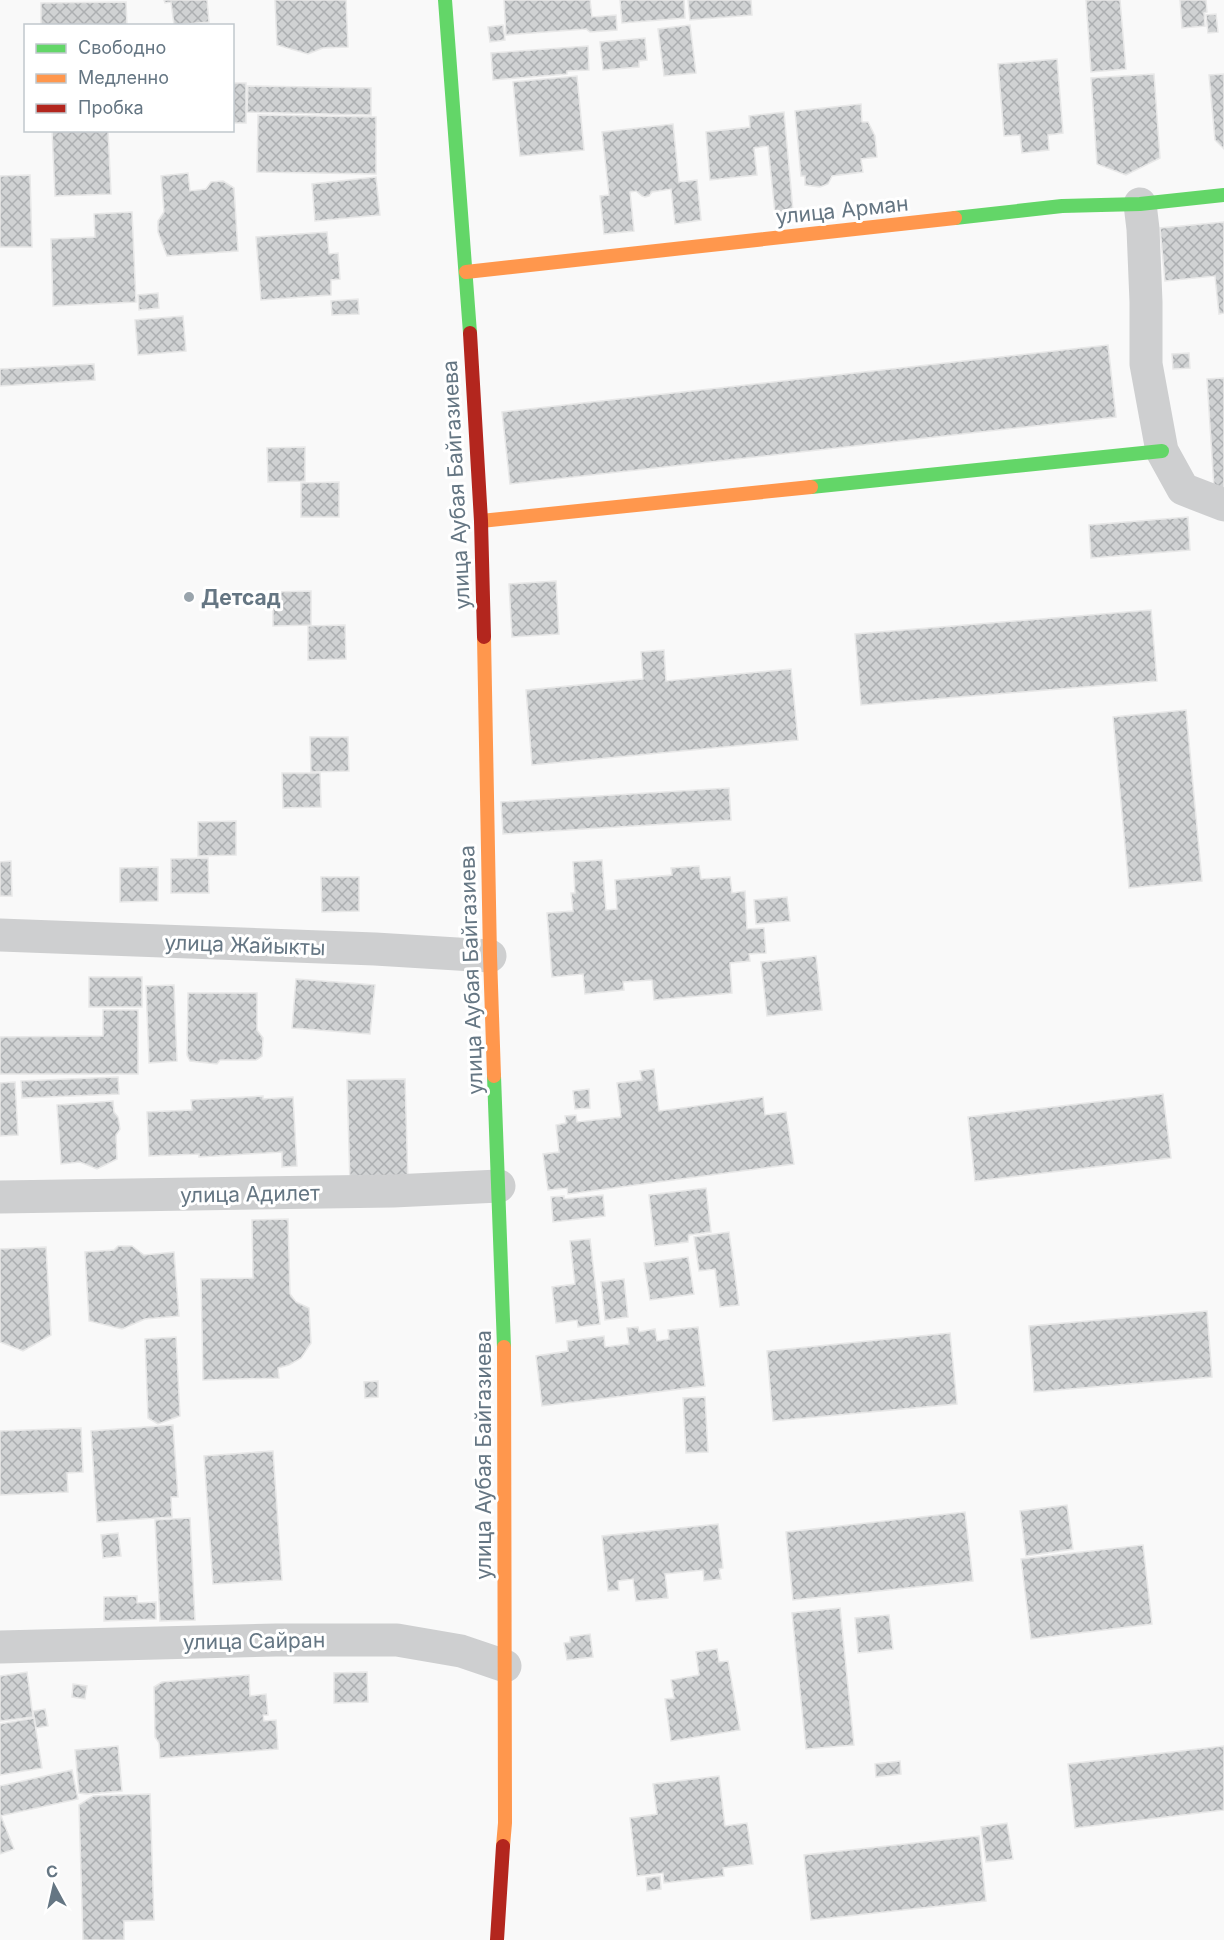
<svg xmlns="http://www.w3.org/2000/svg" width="1224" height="1940" font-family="Inter,sans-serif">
<defs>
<pattern id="building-cross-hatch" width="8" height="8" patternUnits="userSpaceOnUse" patternTransform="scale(1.5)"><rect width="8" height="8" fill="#d0d2d3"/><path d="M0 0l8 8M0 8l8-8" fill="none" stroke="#acafb1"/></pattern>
</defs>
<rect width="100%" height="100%" fill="#f9f9f9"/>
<g fill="url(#building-cross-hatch)" stroke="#e8e8e8" stroke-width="1.5">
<path d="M164,0H207L209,22L174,25L171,2L165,3Z"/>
<path d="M275,0H346L348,47L323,48L308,54L277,45Z"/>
<path d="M504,0H590L592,17L616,15L617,30L590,32L586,29L506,35Z"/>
<path d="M620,0H684L685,18L622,23Z"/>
<path d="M688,0H751L752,15L690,20Z"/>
<path d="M1086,0H1120L1126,69L1091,72Z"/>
<path d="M1180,0H1206L1207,12L1204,13L1205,26L1182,28Z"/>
<path d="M126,2L127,26H41V3Z"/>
<path d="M1216,14L1218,32L1208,33L1206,15Z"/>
<path d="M503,25L505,40L490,42L488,27Z"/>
<path d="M690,25L696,73L664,76L658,29Z"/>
<path d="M645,38L647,60L639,61V67L603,70L600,42Z"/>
<path d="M588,46L589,70L567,71V74L493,80L491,53Z"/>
<path d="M1057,59L1063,133L1048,135L1049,150L1022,153L1020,135L1004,136L998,64Z"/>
<path d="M1154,74L1160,158L1126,175L1097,164L1091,78Z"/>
<path d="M1224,74V149L1215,140L1209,75Z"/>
<path d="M577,76L584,150L520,156L513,82Z"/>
<rect x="232" y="83" width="14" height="40"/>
<path d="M248,86L371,88V115L247,112Z"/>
<path d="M861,104L862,122H868L875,136L877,157L861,159L863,172L832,176L828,184L820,187L805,185V176H801L795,111Z"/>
<path d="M784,112L793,211L775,213L768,146L754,148L757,175L710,180L706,132L750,127L749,116Z"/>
<path d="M258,115L376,117V174L257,172Z"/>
<path d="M673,124L679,182L697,180L701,220L675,224L671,189L652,192L649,196L645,197L642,196L636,191L630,192L634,231L604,234L600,196L609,195L602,132Z"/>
<path d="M52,130H108L111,194L55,196Z"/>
<path d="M188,173L190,191L206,189L211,182L223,181L234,188L238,251L167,256L158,232V221L164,212L161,176Z"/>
<path d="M30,175L32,247H0V176Z"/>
<path d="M376,177L380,215L315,221L312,184Z"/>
<path d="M132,212L136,302L53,306L51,239L95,237L94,214Z"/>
<path d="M1224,222V313L1219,314L1215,276L1165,281L1160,228Z"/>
<path d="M327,232L329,254L338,253L340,279L331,280V295L261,300L256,237Z"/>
<path d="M158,293L159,308L139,310L138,295Z"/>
<path d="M358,299L359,314L332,315L331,301Z"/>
<path d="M183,316L186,351L138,355L135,320Z"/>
<path d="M1108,345L1116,417L510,484L502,412Z"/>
<path d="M1189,353L1190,368L1173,369L1172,354Z"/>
<path d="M94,364L95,380L0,386V369Z"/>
<path d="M1224,378V488L1214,487L1207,379Z"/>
<path d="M305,447V481L268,482L267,448Z"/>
<path d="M339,482V517H301V483Z"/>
<path d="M1188,517L1190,550L1091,558L1089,525Z"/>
<path d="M556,581L559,634L512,637L509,584Z"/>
<path d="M311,591V625L273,626V592Z"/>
<path d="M1151,610L1157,681L861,705L855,634Z"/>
<path d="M345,625L346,659L308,660V626Z"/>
<path d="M664,650L666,681L791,669L798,740L532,765L526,690L643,679L641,652Z"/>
<path d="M1186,710L1202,881L1129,888L1113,717Z"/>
<path d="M310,737H348L349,771L311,772Z"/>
<path d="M282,773H320L321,807L283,808Z"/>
<path d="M729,788L731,820L503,834L501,802Z"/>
<path d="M236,821V855L198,856V822Z"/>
<path d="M208,858L209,893H171V859Z"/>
<path d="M602,860L606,910L617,909L615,880L672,875L671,868L699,866L701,879L730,877L732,893L745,891L747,929L764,928L766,953L749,954L750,961L730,963L732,993L654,1000L652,980L623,982L624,990L585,994L583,974L552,977L547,913L573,911L571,893H575L573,862Z"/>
<path d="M11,861L12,896H0V862Z"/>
<path d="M158,867V901L120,902V868Z"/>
<path d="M321,877H359V911L322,912Z"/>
<path d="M787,897L790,921L756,924L754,900Z"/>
<path d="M816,956L822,1010L767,1016L761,962Z"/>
<rect x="89" y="977" width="53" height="30"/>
<path d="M296,979L375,985L370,1034L292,1028Z"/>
<path d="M174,985L177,1061L149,1063L146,986Z"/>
<path d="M188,993H257V1030L263,1038L262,1056L256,1060H220L217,1064L190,1061L187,1055Z"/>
<path d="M103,1010H138V1074H0V1037L103,1036Z"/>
<path d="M654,1069L659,1111L763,1097L765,1115L786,1112L794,1164L568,1194L567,1188L548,1190L543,1154L559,1152L556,1125L566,1123L565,1116L576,1115L577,1122L621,1117L617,1083L642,1080L640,1071Z"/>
<path d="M118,1077L119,1094L22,1098L21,1081Z"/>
<path d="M405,1079L408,1183L350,1184L347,1080Z"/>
<path d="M15,1082L18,1135L0,1136V1083Z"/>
<path d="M589,1089L590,1108L575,1109L573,1091Z"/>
<path d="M1163,1094L1171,1158L975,1181L968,1117Z"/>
<path d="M263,1096V1099L293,1097L297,1166L282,1167V1152L199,1157V1154L149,1156L147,1112L192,1110L191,1100Z"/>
<path d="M113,1101L114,1112L118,1117L120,1129L116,1135L117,1159L97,1169L80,1162L61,1164L57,1105Z"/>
<path d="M706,1188L711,1232L689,1235L688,1242L655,1246L649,1195Z"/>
<path d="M603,1195L605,1216L553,1222L551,1197L564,1196V1199Z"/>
<path d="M288,1219L290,1294L296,1302L309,1308L311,1343L301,1358L289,1365L278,1368L279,1378L203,1380L201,1279L253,1278L252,1220Z"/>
<path d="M729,1232L739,1305L720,1307L715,1269L699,1271L694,1237Z"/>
<path d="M590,1239L600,1324L578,1327L577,1320L556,1323L552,1287L575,1284L570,1241Z"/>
<path d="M118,1246H132L144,1255L174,1252L179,1316L145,1319L122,1329L89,1321L85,1252L114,1250Z"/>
<path d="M46,1247L51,1335L23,1351L0,1342V1249Z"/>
<path d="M688,1257L694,1294L650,1300L644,1263Z"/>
<path d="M624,1279L628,1317L605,1320L601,1282Z"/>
<path d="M1207,1311L1212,1377L1034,1392L1029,1326Z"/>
<path d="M638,1327L639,1332L655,1329L657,1341L669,1339L668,1330L698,1327L705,1386L542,1406L536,1356L568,1351L567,1341L604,1336L605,1347L629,1344L627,1328Z"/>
<path d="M950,1333L957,1404L773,1421L767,1351Z"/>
<path d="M176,1337L180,1416L158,1424L148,1418L145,1339Z"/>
<path d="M378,1381V1397L365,1398L364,1382Z"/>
<path d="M705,1397L708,1452L686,1453L683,1398Z"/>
<path d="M173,1425L178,1497H171L172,1517L97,1522L91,1431Z"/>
<path d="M81,1428L83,1472L67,1473L68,1492L0,1495V1431Z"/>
<path d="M273,1451L282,1580L213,1584L204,1456Z"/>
<path d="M1067,1505L1073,1549L1026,1556L1020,1511Z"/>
<path d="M965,1512L973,1581L793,1600L786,1532Z"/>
<path d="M190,1518L195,1620L160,1621L155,1520Z"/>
<path d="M718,1524L723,1568L719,1569L721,1579L704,1581L703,1570L665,1574L668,1598L636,1601L633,1579L618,1581L619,1590L608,1591L602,1536Z"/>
<path d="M118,1533L121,1556L103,1558L101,1535Z"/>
<path d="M1143,1545L1152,1624L1031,1639L1021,1559Z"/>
<path d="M137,1596V1603L156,1602V1619L104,1621V1597Z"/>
<path d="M840,1608L854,1745L806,1749L792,1613Z"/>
<path d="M889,1615L893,1649L858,1653L855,1618Z"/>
<path d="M590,1634L593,1657L567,1660L564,1643L570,1642V1637Z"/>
<path d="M717,1649L719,1662L728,1661L740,1730L671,1741L665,1699L674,1698L671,1680L699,1675L696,1652Z"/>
<path d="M27,1672L33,1717L0,1721V1676Z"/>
<path d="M367,1672L368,1702L334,1703V1673Z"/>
<path d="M249,1675L250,1696L266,1694L268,1715H263L264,1721L276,1720L278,1749L160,1758L159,1743L155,1737L154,1687L162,1682Z"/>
<path d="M73,1684L87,1686L85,1699L72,1697Z"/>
<path d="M45,1709L48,1726L36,1728L33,1711Z"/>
<path d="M34,1718L42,1768L0,1775V1724Z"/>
<path d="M118,1746L122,1791L86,1794L79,1793L75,1750Z"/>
<path d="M1224,1746V1810L1075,1828L1068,1764Z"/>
<path d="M900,1761L901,1774L876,1777L875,1764Z"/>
<path d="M72,1770L78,1799L0,1816V1786Z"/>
<path d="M719,1776L725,1826L747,1823L753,1864L723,1868L724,1876L664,1883L663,1873L637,1876L630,1818L657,1814L653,1784Z"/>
<path d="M150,1794L154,1920L124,1921V1940H83L79,1805L93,1796Z"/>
<path d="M1,1816L14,1849L0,1854V1817Z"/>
<path d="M1007,1823L1013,1859L986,1862L981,1827Z"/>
<path d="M979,1836L986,1901L811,1920L804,1855Z"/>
<path d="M660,1876L661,1889L647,1891L646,1878Z"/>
</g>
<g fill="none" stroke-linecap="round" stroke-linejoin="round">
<g stroke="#cecfd0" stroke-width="33">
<path d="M1140,204L1143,229L1146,302V364L1162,451L1183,489L1224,505"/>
<path d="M0,935L375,949L490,956"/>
<path d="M0,1197L393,1191L499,1186"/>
<path d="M0,1647L276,1640H397L461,1651L505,1666"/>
</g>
<g stroke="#63d668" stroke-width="14">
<path d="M445,0L470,333"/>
<path d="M955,218L1062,206L1140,204L1224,195"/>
<path d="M811,487L1162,451"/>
<path d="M494,1076L504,1347"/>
</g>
<g stroke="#ff974d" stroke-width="14">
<path d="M466,272L955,218"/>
<path d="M481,521L811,487"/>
<path d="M484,637L490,956L494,1076"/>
<path d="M503,1846L505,1823L504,1347"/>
</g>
<g stroke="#b3261e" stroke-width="14">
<path d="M470,333L481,521L484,637"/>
<path d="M497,1940L503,1846"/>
</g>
</g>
<circle fill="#99a4ac" stroke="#fff" stroke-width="2" cx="189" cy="597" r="6"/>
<g text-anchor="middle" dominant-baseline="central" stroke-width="6" stroke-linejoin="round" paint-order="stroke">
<g font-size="21" fill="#657683" stroke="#fff">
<text transform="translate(842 210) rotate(-6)">улица Арман</text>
<text transform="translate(456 485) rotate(-93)">улица Аубая Байгазиева</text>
<text transform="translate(245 945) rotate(2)">улица Жайыкты</text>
<text transform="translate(471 970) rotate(-92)">улица Аубая Байгазиева</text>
<text transform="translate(250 1194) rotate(-1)">улица Адилет</text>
<text transform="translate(483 1455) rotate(-90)">улица Аубая Байгазиева</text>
<text transform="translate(254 1641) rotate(-1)">улица Сайран</text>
</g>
<g font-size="21" font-weight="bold" fill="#657683" stroke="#fff" text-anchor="start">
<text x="201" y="597">Детсад</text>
</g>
</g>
<rect x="24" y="24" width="210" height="108" fill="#ffffff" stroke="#c1c8cd" stroke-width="1.5"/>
<rect x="36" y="44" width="30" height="9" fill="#63d668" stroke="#c1c8cd" stroke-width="1.5"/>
<text x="78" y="54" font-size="18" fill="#657683">Свободно</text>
<rect x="36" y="74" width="30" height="9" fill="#ff974d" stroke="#c1c8cd" stroke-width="1.5"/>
<text x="78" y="84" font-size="18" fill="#657683">Медленно</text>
<rect x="36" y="104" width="30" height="9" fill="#b3261e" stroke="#c1c8cd" stroke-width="1.5"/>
<text x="78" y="114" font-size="18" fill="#657683">Пробка</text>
<g transform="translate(54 1886) rotate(352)" stroke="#ffffff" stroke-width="4.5" paint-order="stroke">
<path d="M0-4.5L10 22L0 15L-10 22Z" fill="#657683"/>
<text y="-9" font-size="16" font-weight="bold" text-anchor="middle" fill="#657683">С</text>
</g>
</svg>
